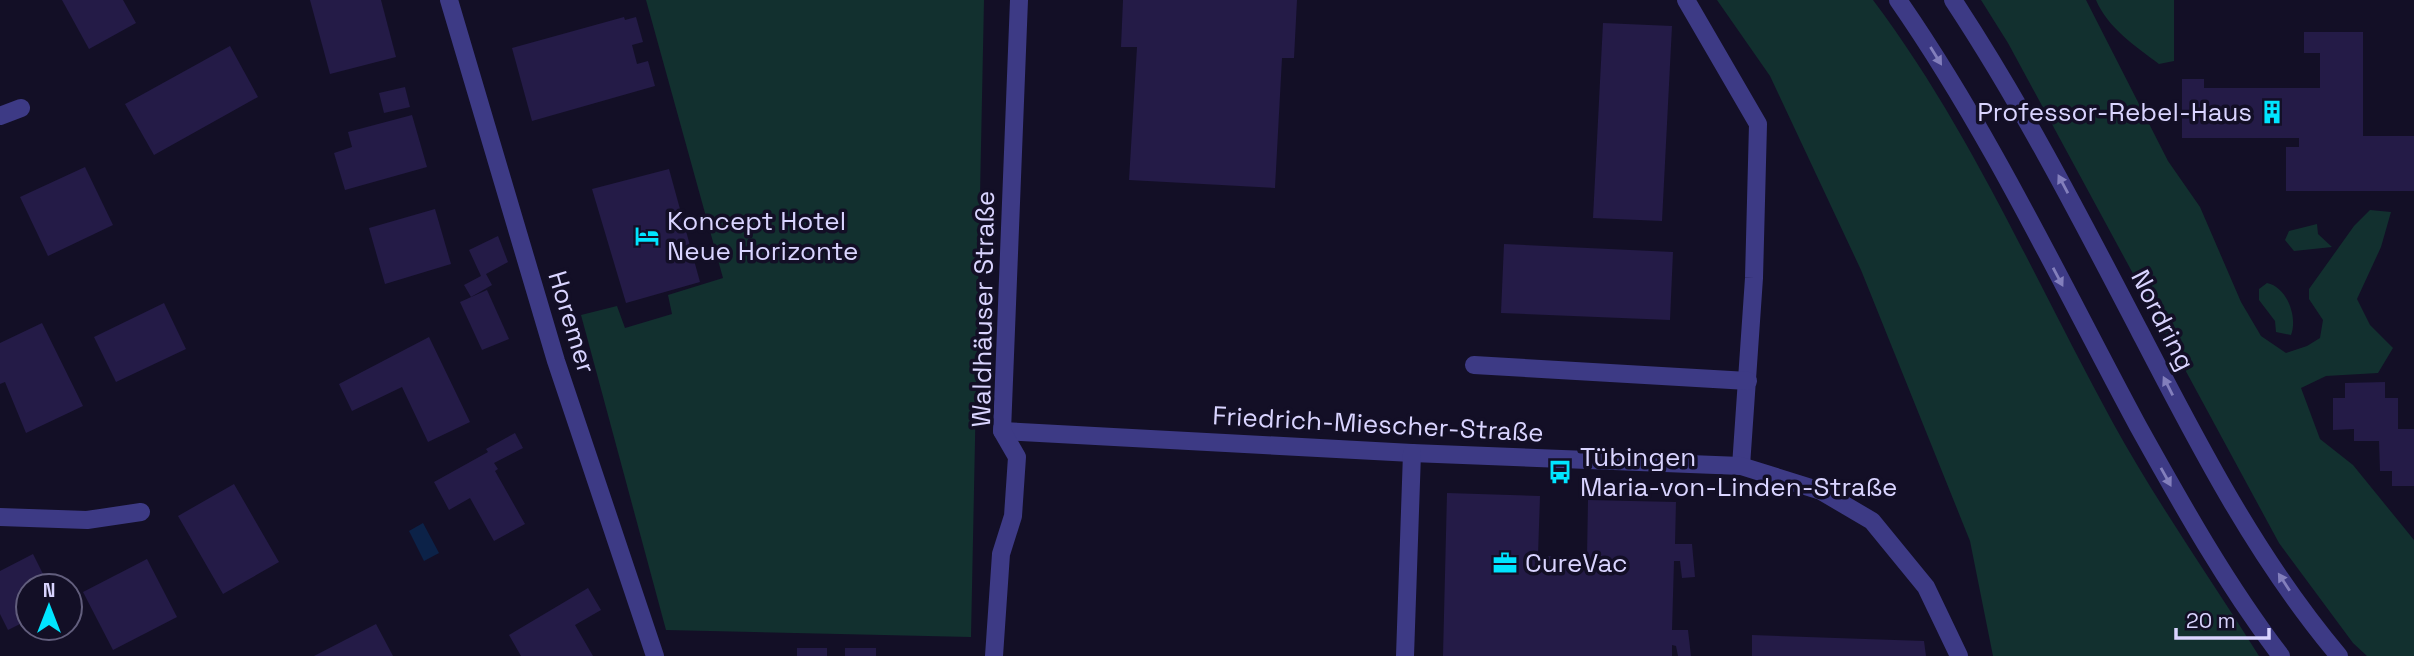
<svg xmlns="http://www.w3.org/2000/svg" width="2414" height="656" font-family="'Space Grotesk',sans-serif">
<rect width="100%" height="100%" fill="#130f26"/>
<g fill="#12302f">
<path d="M646,0H984L971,637L666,630L581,315L617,306L625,328L672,314L668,295L723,278Z"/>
<path d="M1717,0H1873C1971,130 2035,281 2113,423C2157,503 2211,579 2259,656H1993L1970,541L1861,270L1770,76Z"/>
<path d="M1981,0H2086L2168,161L2200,207L2241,302L2261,336L2286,353L2307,346L2320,338L2323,320L2309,299V289L2354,226L2370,210L2391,212L2381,247L2357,299L2370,325L2393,348L2378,373L2326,376L2301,388L2320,439L2353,465L2414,540V656H2367L2353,643L2279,543L2008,43Z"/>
<path d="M2096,0H2174V61L2159,64C2135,46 2108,28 2096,0Z"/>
<path d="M2317,224L2318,234L2332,247L2294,251L2285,240L2289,231Z"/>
<path d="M2267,283C2287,287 2298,317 2291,335L2276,332L2275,321L2259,300V289Z"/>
</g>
<path fill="#0c2248" d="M423,523L439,553L424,561L409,531Z"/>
<g fill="#241b47">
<path d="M62,0H123L136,23L89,49Z"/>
<path d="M310,0H381L396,57L330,74Z"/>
<path d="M1123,0H1297L1294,58H1282L1275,188L1129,180L1137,47H1121Z"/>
<path d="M624,17L625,20L636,17L643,42L632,45L637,64L648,61L655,86L532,121L512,48Z"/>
<path d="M1603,23L1672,26L1662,221L1593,218Z"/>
<path d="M2304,32H2363V136H2414V191H2286V147H2299V138H2182V79H2204V88H2320V53H2304Z"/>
<path d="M230,46L258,97L154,155L125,104Z"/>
<path d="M405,87L410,107L384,113L379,93Z"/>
<path d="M412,115L427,167L345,190L334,153L352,147L348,132Z"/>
<path d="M85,167L113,225L48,256L20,197Z"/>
<path d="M669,169L700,282L626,303L592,189Z"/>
<path d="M435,209L451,264L385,284L369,228Z"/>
<path d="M498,236L508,262L486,274L492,285L471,297L464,285L481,276L469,250Z"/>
<path d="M1504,244L1673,252L1670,320L1501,313Z"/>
<path d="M487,290L509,339L482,350L460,302Z"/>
<path d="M164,303L186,349L116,382L94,337Z"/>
<path d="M42,323L83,406L26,433L5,382L0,384V343Z"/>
<path d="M429,337L470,422L428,442L402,387L352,411L339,384Z"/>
<path d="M2385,382V398H2398V429H2414V486H2392V471H2380L2379,441H2354V429L2333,430V398H2345V383Z"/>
<path d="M515,433L523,448L494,463L498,469L495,471L525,524L494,541L470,498L449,510L434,482L488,452L486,449Z"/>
<path d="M234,484L279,562L223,594L178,516Z"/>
<path d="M1447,493L1540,496L1538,556L1587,557L1588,500L1676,502L1675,544H1692L1695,577L1682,578L1680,561H1674L1672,630H1688L1691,656H1678L1676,646L1672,645V656H1443Z"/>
<path d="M33,554L49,586H28V620L8,630L0,614V571Z"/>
<path d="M147,559L177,617L113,650L83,592Z"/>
<path d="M588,588L601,610L575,625L593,656H521L509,635Z"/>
<path d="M376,624L393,656H314Z"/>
<path d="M1752,635L1924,641L1926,656H1752Z"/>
<rect x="797" y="648" width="30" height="8"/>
<rect x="845" y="648" width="31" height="8"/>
</g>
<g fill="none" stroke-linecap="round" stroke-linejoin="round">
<g stroke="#3d3a85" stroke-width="18">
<path d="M1686,0L1758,124L1754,278L1741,466"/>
<path d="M1474,365L1748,381"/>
</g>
<g stroke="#3d3a85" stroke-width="18">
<path d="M449,0L556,361L655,656"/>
<path d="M0,116L21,108"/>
<path d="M1002,431L1412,453L1741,466L1821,491L1872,521L1926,587L1959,656"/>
<path d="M0,517L87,520L141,512"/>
<path d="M994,656L1001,554L1013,516L1017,457L1002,431L1019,0"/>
<path d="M1405,656L1412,453"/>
</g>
<g stroke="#3d3a85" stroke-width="18">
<path d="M1898,0C1991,134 2061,283 2138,426C2182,505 2226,584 2281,656"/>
<path d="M1953,0C2023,106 2081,219 2140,332C2198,444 2257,559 2339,656"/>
</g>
</g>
<defs><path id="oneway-solid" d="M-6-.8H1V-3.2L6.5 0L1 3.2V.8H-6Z" transform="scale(1.75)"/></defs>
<g fill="#837fbc">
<use href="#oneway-solid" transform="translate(1936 56) rotate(58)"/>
<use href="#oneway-solid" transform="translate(2063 184) rotate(-118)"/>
<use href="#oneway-solid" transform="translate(2058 277) rotate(62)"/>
<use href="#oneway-solid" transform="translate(2168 386) rotate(-117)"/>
<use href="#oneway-solid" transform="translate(2166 477) rotate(61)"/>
<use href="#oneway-solid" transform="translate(2284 582) rotate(-123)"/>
</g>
<defs>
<g id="building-bare" transform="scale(1.89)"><path d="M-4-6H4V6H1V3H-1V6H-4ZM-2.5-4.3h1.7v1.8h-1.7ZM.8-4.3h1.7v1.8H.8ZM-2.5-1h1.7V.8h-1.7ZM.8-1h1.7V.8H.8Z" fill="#00e5ff" stroke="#130f26" stroke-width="2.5" paint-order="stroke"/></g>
<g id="hotel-bare" transform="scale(1.89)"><path d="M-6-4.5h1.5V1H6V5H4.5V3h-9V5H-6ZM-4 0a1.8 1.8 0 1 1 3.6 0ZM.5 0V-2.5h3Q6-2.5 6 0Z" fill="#00e5ff" stroke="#130f26" stroke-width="2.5" paint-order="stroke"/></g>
<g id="bus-bare" transform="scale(1.89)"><path d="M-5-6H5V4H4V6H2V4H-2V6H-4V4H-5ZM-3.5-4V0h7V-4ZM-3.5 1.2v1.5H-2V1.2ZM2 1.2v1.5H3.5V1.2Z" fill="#00e5ff" stroke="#130f26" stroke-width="2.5" paint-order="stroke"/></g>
<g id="office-bare" transform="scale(1.89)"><path d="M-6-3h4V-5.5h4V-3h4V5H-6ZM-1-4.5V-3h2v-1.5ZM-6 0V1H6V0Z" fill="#00e5ff" stroke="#130f26" stroke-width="2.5" paint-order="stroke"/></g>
</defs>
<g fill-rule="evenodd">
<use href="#building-bare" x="2272" y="112"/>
<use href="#hotel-bare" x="647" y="236"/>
<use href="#bus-bare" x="1560" y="472"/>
<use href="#office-bare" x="1505" y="563"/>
</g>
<g text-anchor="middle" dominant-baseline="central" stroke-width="7" stroke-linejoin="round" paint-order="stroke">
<g font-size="26" fill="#d9d4ff" stroke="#130f26" text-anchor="start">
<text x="2252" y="112" text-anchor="end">Professor-Rebel-Haus</text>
<text x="667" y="221">Koncept Hotel<tspan x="667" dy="30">Neue Horizonte</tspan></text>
<text x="1580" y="457">Tübingen<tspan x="1580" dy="30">Maria-von-Linden-Straße</tspan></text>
<text x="1525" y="563">CureVac</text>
</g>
<g font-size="26" fill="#d9d4ff" stroke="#130f26">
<text transform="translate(983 309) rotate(-89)">Waldhäuser Straße</text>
<text transform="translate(2163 320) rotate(63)">Nordring</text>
<text transform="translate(572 322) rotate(73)">Horemer</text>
<text transform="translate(1378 424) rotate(3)">Friedrich-Miescher-Straße</text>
</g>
</g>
<g transform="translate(49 607)"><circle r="33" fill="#130f26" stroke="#625e7d" stroke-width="2"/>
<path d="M0-5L12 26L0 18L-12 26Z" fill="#00e5ff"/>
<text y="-10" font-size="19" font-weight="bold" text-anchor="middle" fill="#d9d4ff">N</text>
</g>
<path d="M2176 628v10h93v-10" fill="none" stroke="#d9d4ff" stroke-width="3.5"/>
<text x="2186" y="628" font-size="21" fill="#d9d4ff" stroke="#130f26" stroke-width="5" paint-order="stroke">20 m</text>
</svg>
